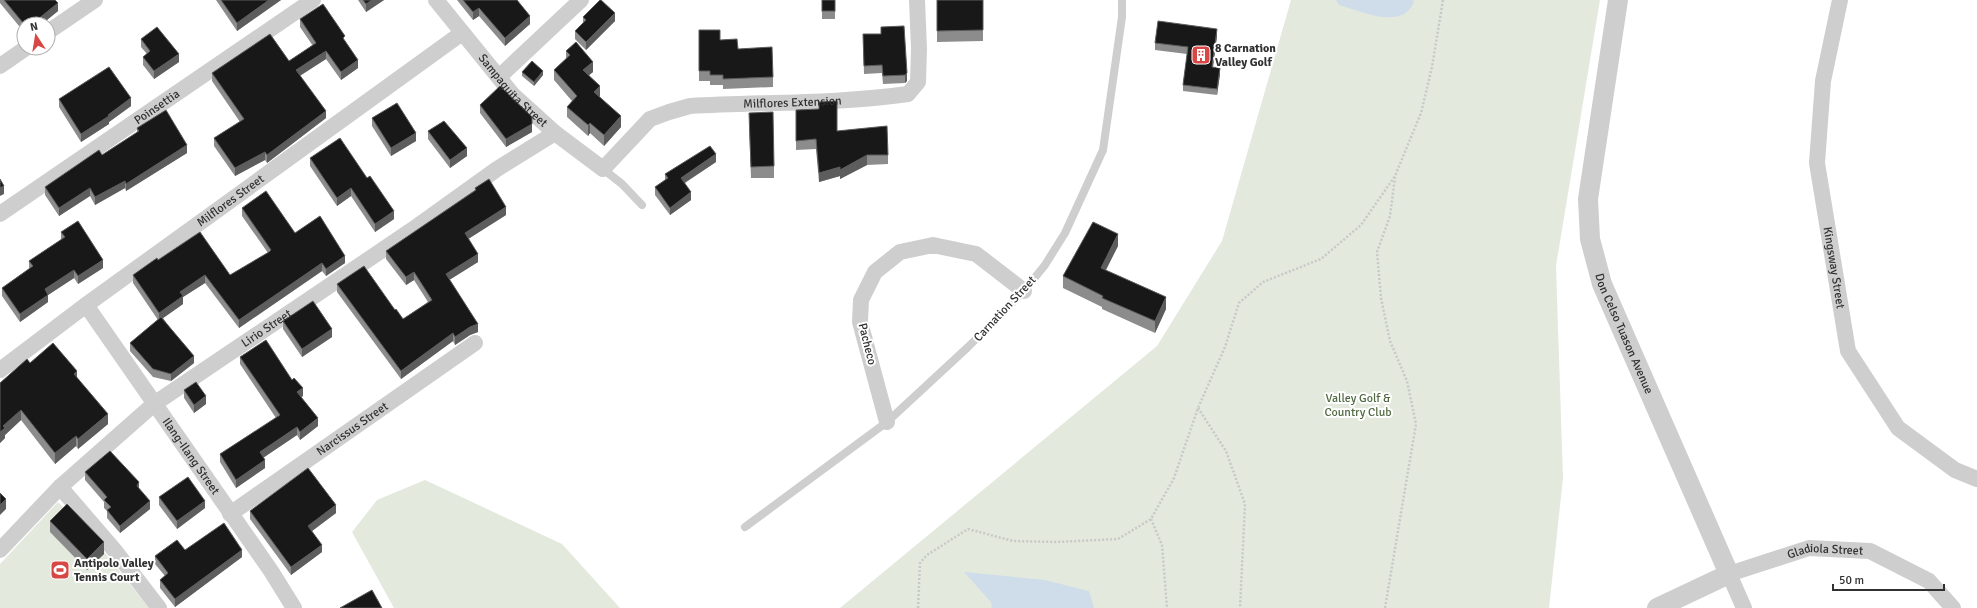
<svg xmlns="http://www.w3.org/2000/svg" width="1977" height="608" font-family="Signika,sans-serif">
<rect width="100%" height="100%" fill="#fff"/>
<g fill="#e3e9dd">
<path d="M1291,0H1600L1556,266L1563,478L1549,608H840L1157,346L1222,241Z"/>
<path d="M425,480L562,544L620,608H394L352,532L377,500Z"/>
<path d="M58,502L105,553L149,608H0V564Z"/>
</g>
<g fill="#cfddea">
<path d="M1336,0H1413L1414,2C1402,31 1361,11 1339,5Z"/>
<path d="M964,572L1045,580L1089,591L1094,608H992L991,602Z"/>
</g>
<g fill="none" stroke-linecap="round" stroke-linejoin="round">
<g stroke="#c8c8c8" stroke-width="2.5" stroke-dasharray="2 2" stroke-linecap="butt">
<path d="M1198,408L1226,451L1245,504L1240,608"/>
<path d="M1151,519L1162,545L1167,608"/>
<path d="M918,608L920,563L927,555L968,529L1013,541L1057,542L1118,539L1151,519L1174,478L1198,408L1225,347L1239,303L1263,282L1321,259L1361,225L1395,176L1421,113L1432,67L1443,0"/>
<path d="M1385,608L1416,424L1407,381L1390,341L1381,298L1377,252L1390,216L1395,177"/>
</g>
<g stroke="#cecece" stroke-width="8">
<path d="M603,169L622,184L642,205"/>
<path d="M745,527L887,422L968,347L1024,291L1045,265L1065,233L1103,150L1122,17V0"/>
</g>
<g stroke="#cecece" stroke-width="16">
<path id="s1" d="M436,0L513,95L555,133L603,169L650,119L669,112L690,106C762,102 837,104 908,94L918,82L919,49L917,0"/>
<path id="s2" d="M1840,0L1823,81L1817,163L1848,351L1898,428L1955,470L1977,479"/>
<path d="M48,32L95,0"/>
<path d="M0,66L26,48"/>
<path d="M499,77L581,0"/>
<path id="s3" d="M0,214L313,0"/>
<path id="s4" d="M86,305L271,571L294,608"/>
<path id="s5" d="M0,370L86,305L462,33"/>
<path d="M887,422L860,322L861,300L875,272L900,252L933,245L976,254L1024,291"/>
<path d="M60,487L116,552L159,608"/>
<path id="s6" d="M230,514L475,343"/>
<path id="s7" d="M0,550L60,487L154,404L412,230L497,169L555,133"/>
<path id="s8" d="M1744,608L1729,574L1809,548L1870,551L1929,581L1953,608"/>
</g>
<path stroke="#cecece" stroke-width="20" id="s9" d="M1618,0L1588,199L1590,239L1602,284L1729,574L1657,608"/>
</g>
<g fill="#8c8c8c">
<path d="M0,0H55L58,11L42,24H24V32L0,3Z"/>
<path d="M216,0H281L237,31Z"/>
<path d="M358,0H384L366,12Z"/>
<path d="M457,0H517L530,24L505,46L479,16L473,20Z"/>
<rect x="822" y="0" width="13" height="19"/>
<path d="M937,0H983V41L937,42Z"/>
<path d="M583,17L615,21L586,50L575,39V31L583,23Z"/>
<path d="M300,19L345,42L358,68L341,80L326,59L300,76L326,118L267,163L265,160L235,176L214,146V138L240,122L212,81V73L289,61L313,46L300,27Z"/>
<path d="M904,26L907,81L905,83L883,84L882,73L864,74L863,34H881Z"/>
<path d="M699,30L738,49L773,77V87L723,89V85H710V81H699Z"/>
<path d="M1217,36L1213,67L1220,74L1217,95L1183,91V85L1187,54L1155,50V43Z"/>
<path d="M141,39L179,62L154,79L143,65V57L147,54L141,47Z"/>
<path d="M566,51L593,72L589,75L600,96L599,97L621,127L604,146L590,133L588,136L567,117V107L572,101L554,80V70L566,59Z"/>
<path d="M522,72L543,75L534,86L522,76Z"/>
<path d="M59,99L131,106L109,122V124L81,142L59,107Z"/>
<path d="M480,105L532,125V132L506,147L480,113Z"/>
<path d="M796,110L837,131L888,155V164L867,165L840,179V176L819,182L816,149L796,150Z"/>
<path d="M372,118L416,141L391,156L372,126Z"/>
<path d="M749,125L774,166V178H751Z"/>
<path d="M137,128L187,153L126,191L125,188L95,205L90,196L59,216L45,195V187L102,155L137,133Z"/>
<path d="M428,131L467,156L450,168L428,139Z"/>
<path d="M310,158L394,219L375,232L351,196L337,206L310,166Z"/>
<path d="M716,162L685,183L691,200L670,215L655,195V187L665,180V174Z"/>
<path d="M475,188L506,215L468,239L478,262L449,280L478,332L470,335L455,345L453,341L401,379L337,292V284L395,310L403,319L428,302L414,280L406,285L386,259V251L475,190Z"/>
<path d="M242,208L295,233L345,263L326,276L322,271L239,328L205,283L183,297V304L163,318L194,363L171,381L153,377L130,351V343L158,320L133,283V275L158,260L230,275L268,253L242,216Z"/>
<path d="M61,232L103,268L78,284L74,278L48,295V302L20,322L2,296V288L29,269V261L61,240Z"/>
<path d="M1118,246L1105,270L1166,309L1155,333L1102,309V307L1063,288V276Z"/>
<path d="M283,321L332,337L302,357L283,329Z"/>
<path d="M240,357L303,396L301,397L318,426L300,440L297,435L264,457L265,468L236,488L220,462V454L276,418L240,364Z"/>
<path d="M30,363L77,378L108,424L78,449L76,446L55,464L21,420L5,435V438L0,443V383Z"/>
<path d="M184,390L206,404L194,413L184,398Z"/>
<path d="M85,472L139,489L150,509L120,533L107,518V511L104,508V502L85,480Z"/>
<path d="M159,497L205,508L177,529L159,505Z"/>
<path d="M250,511L336,513L312,531L322,552L291,575L250,519Z"/>
<path d="M50,521L104,554L87,570L50,532Z"/>
<path d="M185,550L242,557L175,607L160,588V580L165,576L155,564V556Z"/>
</g>
<g fill="#5d5d5d">
<path d="M269,0H281L237,31V23Z"/>
<path d="M372,0H384L366,12V4Z"/>
<path d="M58,3V11L42,24H32Z"/>
<path d="M479,8V16L473,20V12Z"/>
<path d="M615,13V21L586,50V42Z"/>
<path d="M530,16V24L505,46V38Z"/>
<path d="M1217,29V36L1212,74V67Z"/>
<path d="M326,51V59L296,78V70Z"/>
<path d="M179,54V62L154,79V71Z"/>
<path d="M358,60V68L341,80V72Z"/>
<path d="M593,62V72L583,80V70Z"/>
<path d="M1220,68V74L1217,95V89Z"/>
<path d="M543,71V75L534,86V82Z"/>
<path d="M907,73V81L905,83V75Z"/>
<path d="M600,86V96L594,102V92Z"/>
<path d="M131,98V106L109,122V124L81,142V134Z"/>
<path d="M326,111V118L267,163V155Z"/>
<path d="M621,116V127L604,146V135Z"/>
<path d="M532,117V132L506,147V139Z"/>
<path d="M590,123V133L588,136V125Z"/>
<path d="M416,133V141L391,156V148Z"/>
<path d="M187,145V153L126,191V184Z"/>
<path d="M467,148V156L450,168V160Z"/>
<path d="M265,152V160L235,176V168Z"/>
<path d="M716,154V162L681,185V178Z"/>
<path d="M867,155V165L840,179V170Z"/>
<path d="M840,167V176L819,182V173Z"/>
<path d="M125,181V188L95,205V197Z"/>
<path d="M4,186V194L0,196V188Z"/>
<path d="M90,188V196L59,216V208Z"/>
<path d="M351,188V196L337,206V198Z"/>
<path d="M691,192V200L670,215V208Z"/>
<path d="M506,207V215L465,241V233Z"/>
<path d="M394,211V219L375,232V224Z"/>
<path d="M1118,234V246L1101,280V268Z"/>
<path d="M478,254V262L446,282V274Z"/>
<path d="M345,256V263L326,276V269Z"/>
<path d="M103,260V268L78,284V276Z"/>
<path d="M322,263V271L239,328V320Z"/>
<path d="M74,270V278L48,295V302L20,322V314L45,289Z"/>
<path d="M414,272V280L406,285V277Z"/>
<path d="M205,275V283L183,297V304L159,321V313L180,292Z"/>
<path d="M1166,297V309L1155,333V321Z"/>
<path d="M478,324V332L470,335L455,345V337L470,327Z"/>
<path d="M332,329V337L302,357V349Z"/>
<path d="M453,333V341L401,379V371Z"/>
<path d="M194,356V363L171,381V374Z"/>
<path d="M77,371V381L74,374Z"/>
<path d="M303,388V396L297,400V392Z"/>
<path d="M206,396V404L194,413V405Z"/>
<path d="M21,410V420L5,435V438L0,443V432L3,426Z"/>
<path d="M108,414V424L78,449V439Z"/>
<path d="M318,418V426L300,440V432Z"/>
<path d="M297,427V435L260,460V452Z"/>
<path d="M76,436V446L55,464V453Z"/>
<path d="M265,460V468L236,488V480Z"/>
<path d="M139,482V490L137,486Z"/>
<path d="M6,499V509L0,515V505Z"/>
<path d="M150,501V509L120,533V526Z"/>
<path d="M205,501V508L177,529V521Z"/>
<path d="M336,505V513L308,534V526Z"/>
<path d="M104,542V554L87,570V559Z"/>
<path d="M322,545V552L291,575V567Z"/>
<path d="M242,550V557L175,607V599Z"/>
</g>
<g fill="#181818" stroke="#5d5d5d">
<path d="M4,0H55L58,3L32,24H24Z"/>
<path d="M221,0H269L237,23Z"/>
<path d="M363,0H372L366,4Z"/>
<path d="M463,0H517L530,16L505,38L479,8L473,12Z"/>
<path d="M600,0H601L615,13L586,42L575,31L586,20L583,17Z"/>
<rect x="822" y="0" width="13" height="11"/>
<path d="M937,0H983V30L937,31Z"/>
<path d="M323,4L345,36L343,38L358,60L341,72L326,51L296,70L326,111L267,155L265,152L235,168L214,138L244,119L212,73L270,34L289,61L316,43L300,19Z"/>
<path d="M1158,21L1217,29L1212,67L1220,68L1217,89L1183,85L1188,47L1155,43Z"/>
<path d="M904,26L907,73L905,75L883,76L882,65L864,66L863,34H881V27Z"/>
<path d="M157,27L179,54L154,71L143,57L150,51L141,39Z"/>
<path d="M699,30H720V40L737,39L738,49L772,47L773,77L723,79V75H710V71H699Z"/>
<path d="M576,42L593,62L583,70L600,86L594,92L621,116L604,135L590,123L588,125L567,107L577,96L554,70L570,55L566,51Z"/>
<path d="M532,61L543,71L534,82L522,72Z"/>
<path d="M109,67L131,98L108,115L109,116L81,134L59,99Z"/>
<path d="M500,86L532,117V124L506,139L480,105Z"/>
<path d="M837,101V131L887,126L888,155H867L840,170V167L819,173L816,139L796,141V110L819,109V102Z"/>
<path d="M397,103L416,133L391,148L372,118Z"/>
<path d="M166,110L187,145L126,184L125,181L95,197L90,188L59,208L45,187L99,150L102,155L139,131L137,128Z"/>
<path d="M773,112L774,166L751,167L749,113Z"/>
<path d="M444,121L467,148L450,160L428,131Z"/>
<path d="M340,138L367,178L370,176L394,211L375,224L351,188L337,198L310,158Z"/>
<path d="M710,146L716,154L681,178L691,192L670,208L655,187L668,178L665,174Z"/>
<path d="M0,179L4,186L0,188Z"/>
<path d="M489,179L506,207L465,233L478,254L446,274L478,324L470,327L455,337L453,333L401,371L337,284L364,266L395,310L396,309L403,319L432,300L414,272L406,277L386,251L476,190L475,188Z"/>
<path d="M266,191L295,233L320,216L345,256L326,269L322,263L239,320L205,275L180,292L183,296L159,313L133,275L157,258L158,260L200,232L230,275L269,252L271,250L242,208Z"/>
<path d="M78,221L103,260L78,276L74,270L45,289L48,295L20,314L2,288L33,266L29,261L65,237L61,232Z"/>
<path d="M1093,222L1118,234L1101,268L1166,297L1155,321L1102,298L1103,296L1063,276Z"/>
<path d="M313,301L332,329L302,349L283,321Z"/>
<path d="M161,317L194,356L171,374L153,369L130,343Z"/>
<path d="M266,340L292,380L294,378L303,388L297,392L318,418L300,432L297,427L260,452L265,460L236,480L220,454L280,415L240,357Z"/>
<path d="M53,343L77,371L74,374L108,414L78,439L76,436L55,453L21,410L3,426L5,428L0,432V383L27,359L30,363Z"/>
<path d="M196,382L206,396L194,405L184,390Z"/>
<path d="M110,451L139,482L137,486L150,501L120,526L107,510L111,507L104,500L107,497L85,472Z"/>
<path d="M308,468L336,505L308,526L322,545L291,567L250,511Z"/>
<path d="M188,477L205,501L177,521L159,497Z"/>
<path d="M0,493L6,499L0,505Z"/>
<path d="M67,504L104,542L87,559L50,521Z"/>
<path d="M224,523L242,550L175,599L160,580L168,573L155,556L177,540L185,550Z"/>
<path d="M372,590L382,608H340Z"/>
</g>
<defs>
<g id="building-square" transform="scale(1)"><rect x="-9" y="-9" width="18" height="18" rx="4" fill="#d64745" stroke="#fff"/><path d="M-4-6H4V6H1V3H-1V6H-4ZM-2.5-4.3h1.7v1.8h-1.7ZM.8-4.3h1.7v1.8H.8ZM-2.5-1h1.7V.8h-1.7ZM.8-1h1.7V.8H.8Z" fill="#fff"/></g>
<g id="stadium-square" transform="scale(1)"><rect x="-9" y="-9" width="18" height="18" rx="4" fill="#d64745" stroke="#fff"/><path d="M0-5a6.5 5 0 1 0 0 10a6.5 5 0 1 0 0-10ZM-3.5-1.8h7v3.6h-7Z" fill="#fff"/></g>
</defs>
<g fill-rule="evenodd">
<use href="#building-square" x="1201" y="55"/>
<use href="#stadium-square" x="60" y="570"/>
</g>
<g text-anchor="middle" dominant-baseline="central" stroke-width="4" stroke-linejoin="round" paint-order="stroke">
<g font-size="12" font-weight="bold" fill="#313131" stroke="#fff" text-anchor="start">
<text x="1215" y="48">8 Carnation<tspan x="1215" dy="14">Valley Golf</tspan></text>
<text x="74" y="563">Antipolo Valley<tspan x="74" dy="14">Tennis Court</tspan></text>
</g>
<g font-size="12" fill="#313131" stroke="#fff">
<text stroke="none"><textPath href="#s1" startOffset="119">Sampaguita Street</textPath></text>
<text stroke="none"><textPath href="#s1" startOffset="452">Milflores Extension</textPath></text>
<text stroke="none"><textPath href="#s3" startOffset="190">Poinsettia</textPath></text>
<text stroke="none"><textPath href="#s5" startOffset="286">Milflores Street</textPath></text>
<text stroke="none"><textPath href="#s2" startOffset="271">Kingsway Street</textPath></text>
<text transform="translate(1005 309) rotate(-47)">Carnation Street</text>
<text stroke="none"><textPath href="#s7" startOffset="348">Lirio Street</textPath></text>
<text stroke="none"><textPath href="#s9" startOffset="342">Don Celso Tuason Avenue</textPath></text>
<text transform="translate(867 344) rotate(76)">Pacheco</text>
<text stroke="none"><textPath href="#s6" startOffset="149">Narcissus Street</textPath></text>
<text stroke="none"><textPath href="#s4" startOffset="184">Ilang-Ilang Street</textPath></text>
<text stroke="none"><textPath href="#s8" startOffset="137">Gladiola Street</textPath></text>
</g>
<g font-size="12" fill="#516942" stroke="#fff">
<text x="1358" y="398">Valley Golf &amp;<tspan x="1358" dy="14">Country Club</tspan></text>
</g>
</g>
<g transform="translate(36 36) rotate(348)"><circle r="19" fill="#ffffff" stroke="#adadad"/>
<path d="M0-3L7 15L0 10L-7 15Z" fill="#d64745"/>
<text y="-6" font-size="11" font-weight="bold" text-anchor="middle" fill="#313131">N</text>
</g>
<path d="M1833 584v6h111v-6" fill="none" stroke="#313131" stroke-width="2"/>
<text x="1839" y="584" font-size="12" fill="#313131" stroke="#ffffff" stroke-width="3" paint-order="stroke">50 m</text>
</svg>
